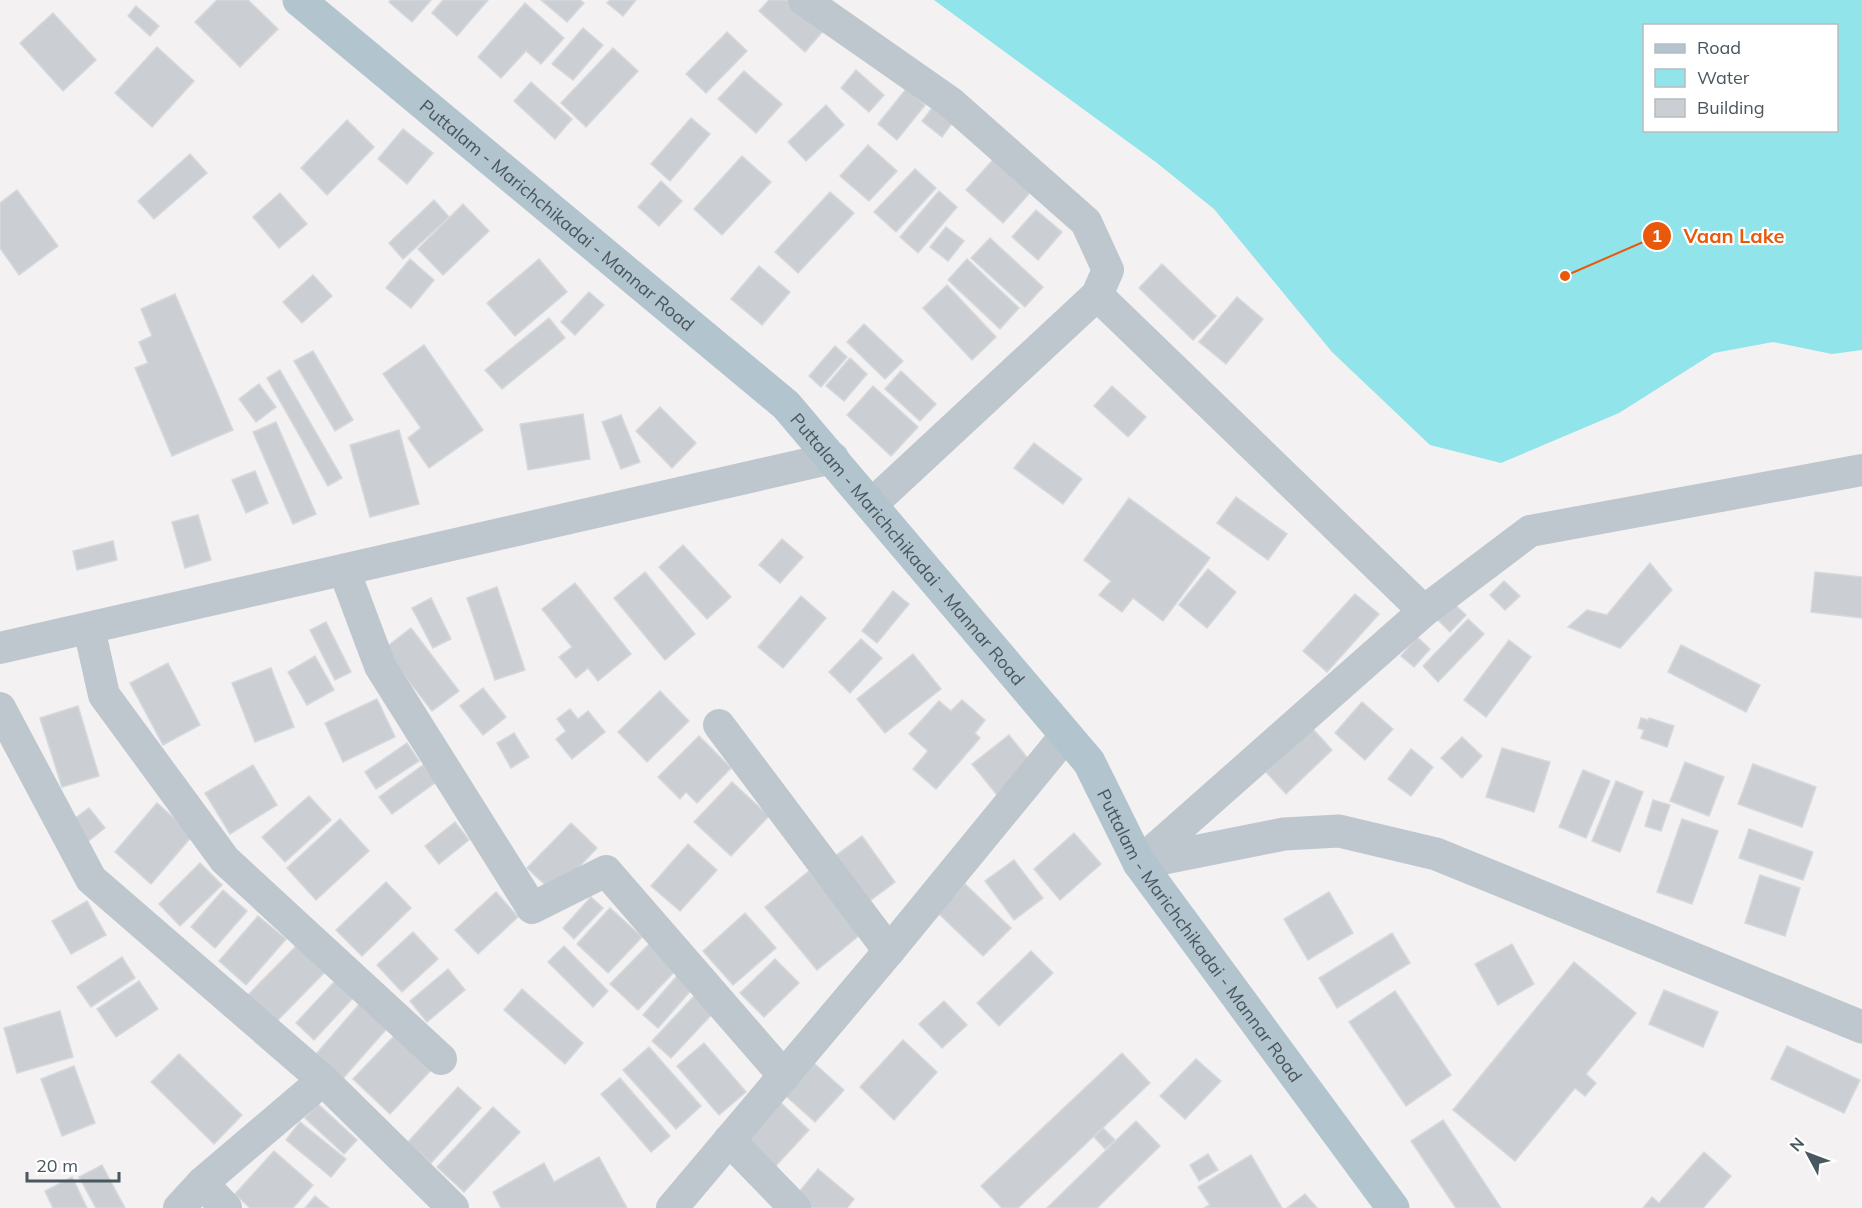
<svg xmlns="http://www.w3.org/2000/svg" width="1862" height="1208" font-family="Mulish,sans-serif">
<rect width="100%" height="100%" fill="#f3f1f1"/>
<path fill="#91e4e9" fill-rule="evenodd" d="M934,0H1862V350L1832,354L1773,342L1714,353L1619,413L1501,463L1430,445L1332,352L1214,209L1157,163ZM1644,26H1836V130H1644Z"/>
<g fill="#cbcfd3" stroke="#d5d8dc" stroke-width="1.5">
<path d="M217,0H248L278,29L240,67L195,22Z"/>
<path d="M391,0H431L412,22L389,2Z"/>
<path d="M443,0H488L457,36L432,13Z"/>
<path d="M541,0H580L584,3L567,22Z"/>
<path d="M610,0H636L623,16L607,3Z"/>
<path d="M769,0H787L823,31L805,52L759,11Z"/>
<path d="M525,3L564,38L541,64L526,51L501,78L478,57Z"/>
<path d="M136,6L159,26L150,36L128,16Z"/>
<path d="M53,13L96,60L63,91L20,43Z"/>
<path d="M583,28L603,45L573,80L552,64Z"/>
<path d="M727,32L747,51L706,93L686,74Z"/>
<path d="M157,47L194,81L152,127L115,93Z"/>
<path d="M613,48L638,71L586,127L561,103Z"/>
<path d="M856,70L884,95L869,112L841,88Z"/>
<path d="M744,71L782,104L756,133L718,99Z"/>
<path d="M531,82L572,119L555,139L514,101Z"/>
<path d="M906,89L925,105L897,140L878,124Z"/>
<path d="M938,100L958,115L942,137L922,121Z"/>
<path d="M826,105L844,125L806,161L788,142Z"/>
<path d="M691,118L710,134L670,181L651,164Z"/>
<path d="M347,120L374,147L327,195L301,168Z"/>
<path d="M403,129L433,153L407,184L378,159Z"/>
<path d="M868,145L897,171L869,201L840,176Z"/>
<path d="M999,153L1036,186L1003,223L966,190Z"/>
<path d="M190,154L207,173L154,219L138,201Z"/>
<path d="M742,156L771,182L722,235L694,209Z"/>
<path d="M915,169L936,188L896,232L874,212Z"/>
<path d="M661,181L682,201L659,226L638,207Z"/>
<path d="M17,190L58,246L19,275L0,248V203Z"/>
<path d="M939,191L957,207L918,253L900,237Z"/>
<path d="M830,192L854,213L798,273L775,252Z"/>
<path d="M280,193L307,224L279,248L253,217Z"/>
<path d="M434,200L449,217L403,259L389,243Z"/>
<path d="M463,204L489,231L443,275L418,249Z"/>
<path d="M1036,210L1062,232L1038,260L1012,237Z"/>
<path d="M946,227L964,241L948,261L930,247Z"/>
<path d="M990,238L1043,287L1025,307L971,258Z"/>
<path d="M410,259L434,280L411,308L386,288Z"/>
<path d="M539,259L567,292L515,336L487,303Z"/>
<path d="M967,259L1019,308L1000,329L948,280Z"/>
<path d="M1162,264L1216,316L1193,340L1139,288Z"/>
<path d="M759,266L790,292L762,325L731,299Z"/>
<path d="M313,275L332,296L302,323L283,302Z"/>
<path d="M947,285L996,337L972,360L923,308Z"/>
<path d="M589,292L604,305L575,335L561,322Z"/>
<path d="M175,294L233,430L172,456L135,368L148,363L139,342L152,336L141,309Z"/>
<path d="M1237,297L1263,319L1226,364L1199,342Z"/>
<path d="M549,318L565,338L502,389L485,370Z"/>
<path d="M864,324L903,361L885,379L847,342Z"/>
<path d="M424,345L483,430L429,468L408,438L421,428L383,374Z"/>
<path d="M835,346L847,357L821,387L809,376Z"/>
<path d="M313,351L353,420L335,431L294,361Z"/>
<path d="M850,358L867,374L844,401L826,386Z"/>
<path d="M280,370L342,478L328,486L267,378Z"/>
<path d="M901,371L936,404L920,421L885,389Z"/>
<path d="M259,384L276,407L256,422L239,399Z"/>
<path d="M873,386L918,427L891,456L847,415Z"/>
<path d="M1112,386L1146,417L1128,437L1094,406Z"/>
<path d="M660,407L696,443L672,468L636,431Z"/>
<path d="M583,414L590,459L528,470L520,424Z"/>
<path d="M621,415L640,462L621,469L602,422Z"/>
<path d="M276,422L316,514L293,524L253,432Z"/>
<path d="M399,430L419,504L370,517L350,445Z"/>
<path d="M1034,443L1082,479L1063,504L1014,468Z"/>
<path d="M255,471L268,503L246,513L232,480Z"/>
<path d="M1236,497L1287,534L1268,560L1217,523Z"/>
<path d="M1129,498L1210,558L1163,621L1133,598L1122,612L1099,595L1111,581L1084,560Z"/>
<path d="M198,515L211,560L185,568L172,522Z"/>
<path d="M782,539L803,557L780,583L759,565Z"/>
<path d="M113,541L117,560L77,570L73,551Z"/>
<path d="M683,545L731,597L707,619L659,567Z"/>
<path d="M1650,563L1672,590L1620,648L1568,627L1587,610L1607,615Z"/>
<path d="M1208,569L1236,592L1207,628L1179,605Z"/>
<path d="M645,572L695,634L665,660L614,598Z"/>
<path d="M1815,572L1862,577V618L1811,612Z"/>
<path d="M1504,581L1520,596L1505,610L1490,595Z"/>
<path d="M575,583L631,654L598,681L588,668L576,678L559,657L572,647L542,609Z"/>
<path d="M497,587L525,670L495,680L467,598Z"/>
<path d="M893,591L909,604L877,643L862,631Z"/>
<path d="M1355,594L1379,614L1327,672L1303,651Z"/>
<path d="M801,596L826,618L783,668L758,647Z"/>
<path d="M431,598L451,639L433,648L412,608Z"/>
<path d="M1451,601L1466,615L1450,632L1435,617Z"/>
<path d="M1468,619L1484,634L1438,682L1423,666Z"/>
<path d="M326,622L351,672L335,680L310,630Z"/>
<path d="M411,628L459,691L432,711L384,649Z"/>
<path d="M1417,637L1430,649L1414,667L1401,656Z"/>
<path d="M861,639L882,658L850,693L829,672Z"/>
<path d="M1509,640L1531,657L1486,717L1464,700Z"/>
<path d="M1681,645L1760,685L1746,712L1668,672Z"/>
<path d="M913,654L941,689L885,733L857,699Z"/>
<path d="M315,656L334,690L307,705L288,672Z"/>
<path d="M168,663L200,725L163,745L130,683Z"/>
<path d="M271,668L294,727L255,742L232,683Z"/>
<path d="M483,688L506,717L483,735L460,706Z"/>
<path d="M660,691L689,721L647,762L618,732Z"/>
<path d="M377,699L395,737L343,762L325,723Z"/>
<path d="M962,700L985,720L975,733L980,738L936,789L913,769L928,751L909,734L939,701L951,711Z"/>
<path d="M1362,702L1393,729L1365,760L1335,733Z"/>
<path d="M78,706L99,776L62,787L40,718Z"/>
<path d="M570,709L578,719L588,711L605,732L572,759L556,739L566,731L557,719Z"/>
<path d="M1641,718L1648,720L1649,718L1674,726L1667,747L1641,738L1644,730L1638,728Z"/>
<path d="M1312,728L1332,750L1286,794L1266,772Z"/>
<path d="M514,733L529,757L511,768L497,743Z"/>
<path d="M1009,735L1034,766L997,795L972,764Z"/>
<path d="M699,736L731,768L697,803L686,792L680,799L658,777Z"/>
<path d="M1462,737L1482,756L1462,778L1441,758Z"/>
<path d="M407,743L419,761L376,789L365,772Z"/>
<path d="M1502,748L1550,762L1534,812L1486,797Z"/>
<path d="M1411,749L1433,767L1411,796L1388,779Z"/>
<path d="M1685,762L1724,777L1709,816L1670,801Z"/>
<path d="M1753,764L1816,787L1802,827L1738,804Z"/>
<path d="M253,765L277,805L230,834L205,793Z"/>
<path d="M423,765L436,782L392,814L379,797Z"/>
<path d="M1583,770L1610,781L1586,838L1559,827Z"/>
<path d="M1616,781L1643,792L1620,852L1592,841Z"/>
<path d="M732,782L769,816L731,856L694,822Z"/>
<path d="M309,796L331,820L285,862L262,837Z"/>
<path d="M1653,800L1670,805L1661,831L1645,826Z"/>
<path d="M157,803L193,835L151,884L115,852Z"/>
<path d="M89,808L105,828L86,843L70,822Z"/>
<path d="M340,819L369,851L316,900L287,868Z"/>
<path d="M1682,819L1718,831L1692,904L1657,892Z"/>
<path d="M455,822L469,840L439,864L425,846Z"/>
<path d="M571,823L597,848L554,893L527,868Z"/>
<path d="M1749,829L1813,852L1803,880L1739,858Z"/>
<path d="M1074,833L1101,864L1060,900L1034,869Z"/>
<path d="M862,836L895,882L867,903L834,857Z"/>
<path d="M688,844L717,870L680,911L651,886Z"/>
<path d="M1014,860L1043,898L1014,920L985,881Z"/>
<path d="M200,863L222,885L180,926L159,904Z"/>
<path d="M809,871L861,934L817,970L765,907Z"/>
<path d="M1760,875L1800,888L1785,936L1745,923Z"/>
<path d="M386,882L411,908L362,956L336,930Z"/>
<path d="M965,884L1011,928L983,956L938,913Z"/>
<path d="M223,890L247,911L215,948L191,927Z"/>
<path d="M496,892L518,917L478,954L455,930Z"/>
<path d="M1329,892L1353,933L1308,960L1284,919Z"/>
<path d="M591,897L603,908L574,939L563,928Z"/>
<path d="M87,901L106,935L71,954L52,921Z"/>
<path d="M610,908L642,937L608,973L577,944Z"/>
<path d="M745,913L776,948L733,985L703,951Z"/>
<path d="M258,916L286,939L246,985L219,961Z"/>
<path d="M413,932L438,959L402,992L377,965Z"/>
<path d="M1392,933L1410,963L1337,1008L1319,978Z"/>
<path d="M650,943L677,969L638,1010L610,984Z"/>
<path d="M298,944L326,971L275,1023L247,996Z"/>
<path d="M1512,944L1534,984L1498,1005L1475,964Z"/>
<path d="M564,946L608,991L593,1007L548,962Z"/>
<path d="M1031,951L1053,973L999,1026L977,1003Z"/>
<path d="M122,957L135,978L91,1007L77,987Z"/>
<path d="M775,959L799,983L764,1017L740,993Z"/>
<path d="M1574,962L1636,1013L1586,1074L1596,1083L1585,1096L1575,1088L1515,1161L1453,1110Z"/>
<path d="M448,969L465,990L427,1022L410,1001Z"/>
<path d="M677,976L692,989L658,1028L643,1015Z"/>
<path d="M139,981L158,1009L116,1037L97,1009Z"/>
<path d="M335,981L353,998L314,1040L296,1023Z"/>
<path d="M522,989L583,1043L565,1064L504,1010Z"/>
<path d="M1664,990L1718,1012L1703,1047L1649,1024Z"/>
<path d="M1395,991L1451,1075L1406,1106L1349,1022Z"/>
<path d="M696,994L715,1011L671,1058L652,1041Z"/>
<path d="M362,1001L390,1025L338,1084L311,1060Z"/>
<path d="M944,1001L967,1025L942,1048L919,1024Z"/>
<path d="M60,1011L73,1057L17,1073L4,1028Z"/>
<path d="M395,1035L432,1069L390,1114L353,1079Z"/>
<path d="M903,1040L937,1072L894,1120L860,1087Z"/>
<path d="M704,1043L746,1092L719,1115L677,1066Z"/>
<path d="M1787,1046L1860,1080L1844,1113L1771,1079Z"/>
<path d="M649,1047L701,1106L676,1129L623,1070Z"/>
<path d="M1122,1053L1150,1083L1018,1208H1002L981,1186Z"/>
<path d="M179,1054L242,1115L214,1144L151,1082Z"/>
<path d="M807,1057L844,1090L815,1122L778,1089Z"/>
<path d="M1196,1059L1221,1081L1185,1119L1160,1096Z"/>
<path d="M74,1066L95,1123L62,1136L41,1079Z"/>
<path d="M620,1078L670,1136L651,1152L601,1094Z"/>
<path d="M458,1087L481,1108L431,1163L408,1142Z"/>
<path d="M777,1099L809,1130L773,1169L740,1138Z"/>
<path d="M318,1104L357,1140L344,1154L305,1118Z"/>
<path d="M493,1107L520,1132L464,1192L437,1167Z"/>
<path d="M1443,1120L1501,1208H1456L1411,1141Z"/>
<path d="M1136,1121L1160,1146L1097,1208H1047Z"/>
<path d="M300,1122L346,1159L331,1177L286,1140Z"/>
<path d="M1103,1128L1115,1140L1105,1149L1094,1137Z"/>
<path d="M274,1151L313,1185L293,1208H250L235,1194Z"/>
<path d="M1704,1152L1731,1176L1703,1208H1643L1652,1197L1659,1203Z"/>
<path d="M1208,1154L1218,1170L1199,1181L1190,1165Z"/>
<path d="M1251,1155L1282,1208H1204L1210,1205L1198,1187Z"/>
<path d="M599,1157L627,1208H501L493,1192L544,1163L554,1182Z"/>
<path d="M102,1165L125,1208H96L79,1177Z"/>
<path d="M818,1169L854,1199L847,1208H808L795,1197Z"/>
<path d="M72,1177L87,1208H53L45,1191Z"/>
<path d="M1305,1194L1317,1208H1287Z"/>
<path d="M315,1196L329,1208H305Z"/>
</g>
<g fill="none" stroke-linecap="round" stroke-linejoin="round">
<g stroke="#bdc7cd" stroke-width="32">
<path d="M804,0L950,102L1086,222L1108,270L1097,295L871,505"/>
<path d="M1097,295L1424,611"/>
<path d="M344,570L380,666L532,908L606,871L784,1076"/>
<path d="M89,628L104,695L225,860L441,1059"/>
<path d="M0,648L833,458"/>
<path d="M0,708L91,879L323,1080L453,1208"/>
<path d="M719,725L889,951"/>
<path d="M1139,863L1424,611L1530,531L1862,470"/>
<path d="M729,1140L795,1208"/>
<path d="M202,1183L226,1208"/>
<path d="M179,1208L202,1183L323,1080"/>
<path d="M672,1208L889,951L1066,735"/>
</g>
<path stroke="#bdc7cd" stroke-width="33" d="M1139,863L1284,834L1339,831L1436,854L1862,1027"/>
<path stroke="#b2c4ce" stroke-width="33" id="s1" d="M299,0L786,405L1089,762L1139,863L1393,1208"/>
</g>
<g text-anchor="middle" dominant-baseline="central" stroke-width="4.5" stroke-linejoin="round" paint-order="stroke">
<g font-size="18" fill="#49575e" stroke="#fff">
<text stroke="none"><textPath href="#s1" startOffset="336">Puttalam - Marichchikadai - Mannar Road</textPath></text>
<text stroke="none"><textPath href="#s1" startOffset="822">Puttalam - Marichchikadai - Mannar Road</textPath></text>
<text stroke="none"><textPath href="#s1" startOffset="1308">Puttalam - Marichchikadai - Mannar Road</textPath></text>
</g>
</g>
<path fill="none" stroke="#e8590c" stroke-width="2" d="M1565 276L1657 236"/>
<g fill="#e8590c" stroke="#fff" stroke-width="2">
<circle cx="1565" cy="276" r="6"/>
<circle cx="1657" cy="236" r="15"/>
</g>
<g font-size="18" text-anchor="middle" font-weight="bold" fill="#fff">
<text x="1657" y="242">1</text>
</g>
<g font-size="20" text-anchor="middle" font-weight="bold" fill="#e8590c" stroke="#fff" stroke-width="4.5" stroke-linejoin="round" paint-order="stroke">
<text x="1734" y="243">Vaan Lake</text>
</g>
<rect x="1643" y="24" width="195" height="108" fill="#ffffff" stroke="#b6bcbf" stroke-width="1.5"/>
<rect x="1655" y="44" width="30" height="9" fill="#b2c4ce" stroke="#b6bcbf" stroke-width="1.5"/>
<text x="1697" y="54" font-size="18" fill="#49575e">Road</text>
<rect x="1655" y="69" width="30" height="18" fill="#91e4e9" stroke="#b6bcbf" stroke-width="1.5"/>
<text x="1697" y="84" font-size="18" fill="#49575e">Water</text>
<rect x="1655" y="99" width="30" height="18" fill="#cbcfd3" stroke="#b6bcbf" stroke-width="1.5"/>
<text x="1697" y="114" font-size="18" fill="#49575e">Building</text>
<g transform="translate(1808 1154) rotate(311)" stroke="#ffffff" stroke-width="4.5" paint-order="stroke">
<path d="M0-4.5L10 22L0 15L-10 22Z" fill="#49575e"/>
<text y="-9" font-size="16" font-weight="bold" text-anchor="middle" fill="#49575e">N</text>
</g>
<path d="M27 1172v9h92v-9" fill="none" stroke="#49575e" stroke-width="3"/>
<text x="36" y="1172" font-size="18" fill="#49575e" stroke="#ffffff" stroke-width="4.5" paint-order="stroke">20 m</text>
</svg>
